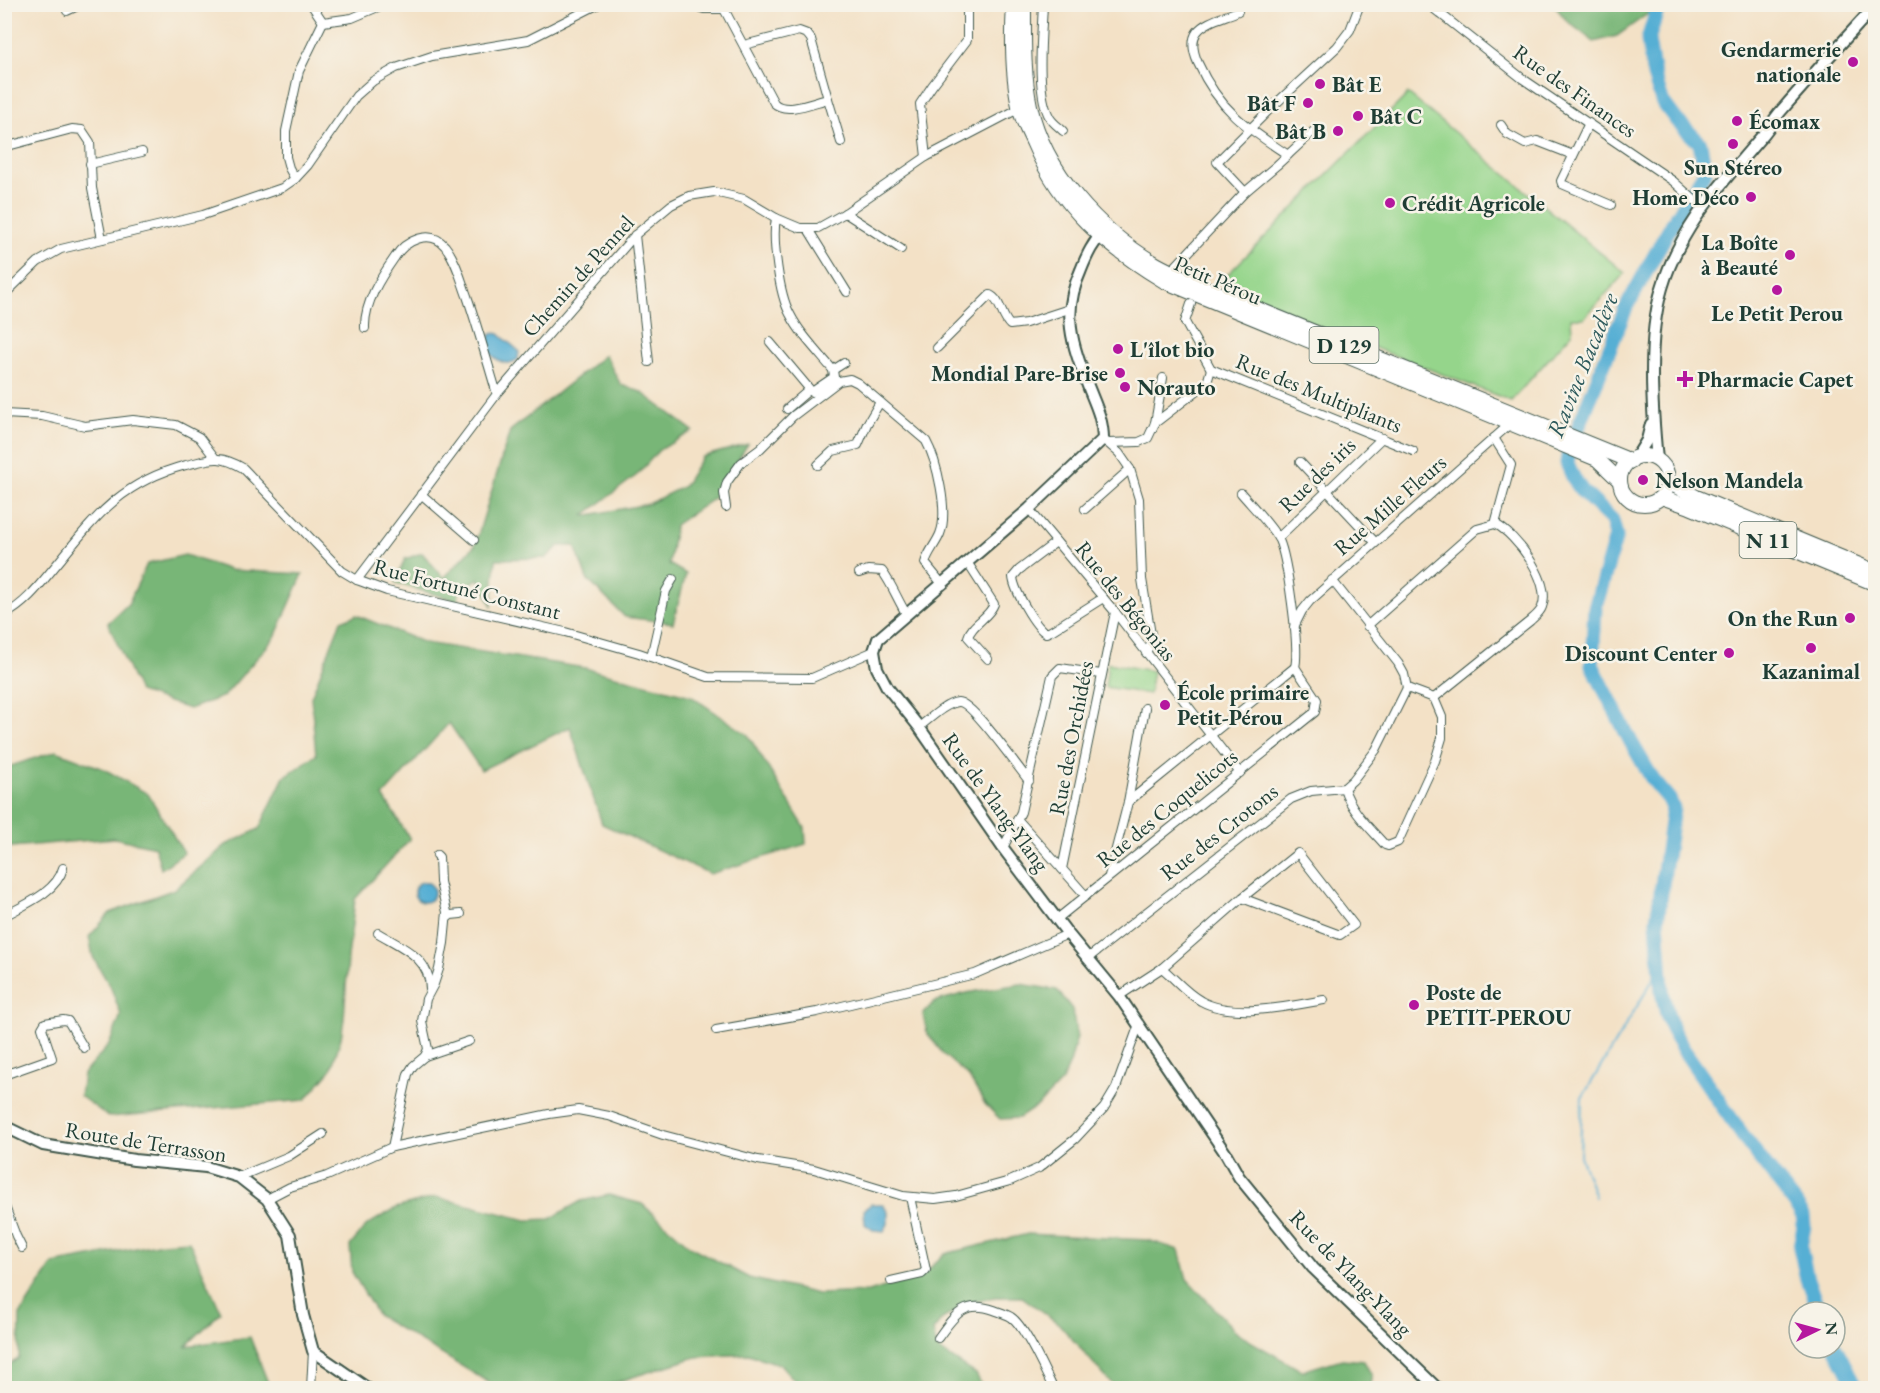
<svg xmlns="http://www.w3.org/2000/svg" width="1880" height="1393" font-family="'EB Garamond',serif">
<rect width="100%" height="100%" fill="#f7f3e8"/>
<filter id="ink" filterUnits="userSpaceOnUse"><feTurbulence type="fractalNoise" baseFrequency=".0167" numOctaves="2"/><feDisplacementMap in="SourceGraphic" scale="12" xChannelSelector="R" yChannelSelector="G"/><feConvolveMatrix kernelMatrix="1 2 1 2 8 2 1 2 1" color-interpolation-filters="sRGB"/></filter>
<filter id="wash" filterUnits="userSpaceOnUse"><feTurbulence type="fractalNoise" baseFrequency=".008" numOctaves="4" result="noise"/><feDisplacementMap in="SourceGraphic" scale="24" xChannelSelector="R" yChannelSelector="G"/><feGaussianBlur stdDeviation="1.35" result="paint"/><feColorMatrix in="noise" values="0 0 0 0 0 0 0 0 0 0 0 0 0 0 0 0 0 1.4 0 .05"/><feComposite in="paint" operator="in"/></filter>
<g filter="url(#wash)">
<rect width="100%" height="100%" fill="#f3e1c6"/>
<g fill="#95d58b" stroke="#5a8960" stroke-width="1.5">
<path d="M1408,94L1625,273L1584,318H1571L1572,333L1511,401L1244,297L1220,282Z"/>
<path d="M1108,663L1153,671L1149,694L1105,687Z"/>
</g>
<g fill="#78b677" stroke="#4c7a56" stroke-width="1.5">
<path d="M1554,5H1660L1617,36L1594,42L1567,21Z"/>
<path d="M605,355L621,385L641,392L693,431L659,450L637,475L583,516L648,504L684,486L702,457L748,444L714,498L675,525L669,564L686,574L673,623L625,617L587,579L575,546H559L546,558L496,559L492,606L479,578L459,591L458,601L395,583L405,559L422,553L444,578L475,545L510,431Z"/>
<path d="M185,555L230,570L303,574L275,637L224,696L189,709L139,692L108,623L128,604L147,564Z"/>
<path d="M356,615L425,643L585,668L691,696L748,735L805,828L806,844L710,874L602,824L570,727L481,770L449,723L383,796L410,839L355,899L348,958L344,1019L341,1038L331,1070L305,1100L109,1117L80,1096L83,1074L109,1045L121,1015L111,988L93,957L89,937L110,913L175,889L226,845L259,829L284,777L316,755L311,697L341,621Z"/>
<path d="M56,751L104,769L148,794L184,853L161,869L155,847L115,838L11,847L5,850V768Z"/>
<path d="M1020,984L1057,990L1072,1009L1077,1037L1070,1063L1062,1081L1039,1105L1019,1118L1000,1119L985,1104L969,1077L944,1055L927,1033L923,1014L934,1002L966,993Z"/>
<path d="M609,1195L642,1204L691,1247L749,1278L818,1294L869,1292L923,1275L944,1254L1028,1234L1148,1240L1179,1250L1187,1279L1238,1334L1302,1371L1342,1359L1364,1361L1372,1376L1369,1388H1118L1109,1381L1059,1324L1022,1297H995L970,1303L942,1319L933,1331L937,1349L976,1374L983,1388H801L781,1365L749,1354L696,1357L598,1388H498L378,1316L352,1272L350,1246L367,1225L396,1208L436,1197L527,1220L550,1219L581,1201Z"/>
<path d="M189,1241L221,1312L186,1346L250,1337L270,1388H5V1368L19,1358L20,1315L53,1264L162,1243Z"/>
</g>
<g fill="#57afd4" stroke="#3b7684" stroke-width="1.5">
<path d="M1656,5H1661C1658,16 1651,29 1650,41C1649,62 1655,93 1671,108L1666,112C1639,74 1640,47 1656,5Z"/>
<path d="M494,333L499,334L519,351L518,359C506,369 495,359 487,350L490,335Z"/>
<circle cx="424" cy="892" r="10"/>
<path d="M871,1204H882L888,1212V1224L884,1231L873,1230L865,1224L864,1210Z"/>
</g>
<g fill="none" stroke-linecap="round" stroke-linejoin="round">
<path stroke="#57afd4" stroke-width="2" d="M1595,1197L1580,1156L1582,1098L1660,968"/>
<g stroke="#57afd4" stroke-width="15">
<path d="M1659,4L1648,40L1654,76L1662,101L1677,121L1700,143L1705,172L1668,231L1625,310L1569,451L1567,463L1574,479L1582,491L1612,520L1616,536L1595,608L1592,665L1631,742L1653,780L1669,799L1673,808L1657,921L1662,991L1666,1010L1672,1029L1683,1049L1748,1143L1795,1203L1803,1216L1804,1226L1800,1247L1807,1279L1819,1312"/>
<path d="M1835,1347L1856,1388"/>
</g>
</g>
</g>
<g filter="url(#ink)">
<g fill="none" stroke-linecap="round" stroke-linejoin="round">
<g stroke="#3f564a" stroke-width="10">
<g id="street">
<path d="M311,4L323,22"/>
<path d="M687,4L704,9H724"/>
<path d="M724,4V9L774,103C786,115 814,102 828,99L811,39L807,34L799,31L744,45"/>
<path d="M1043,4C1042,34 1035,93 1050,118C1053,123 1059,127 1063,131"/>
<path d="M1428,4L1523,79L1673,181L1702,207"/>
<path d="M67,11L82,4"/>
<path d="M1238,11C1225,17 1205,21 1197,32C1190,42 1194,54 1198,63C1219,110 1247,128 1288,155"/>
<path d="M323,22L352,18L385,4"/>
<path d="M828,99L841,142"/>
<path d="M1589,123L1561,181L1562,184L1611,205"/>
<path d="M1501,125L1507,134L1525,144L1537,141L1573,155"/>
<path d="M4,147L72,129L82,130L90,142L92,188L102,239"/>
<path d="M926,157L920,104L932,86L967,40V4"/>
<path d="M90,164L142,152"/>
<path d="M295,179L289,168L286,157V131L299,71L323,22"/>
<path d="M1245,192L1217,162L1270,109L1337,47L1350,30L1360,4"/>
<path d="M845,213L901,249"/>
<path d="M808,229L847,292"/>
<path d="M635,235L649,362"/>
<path d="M1170,272L1245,192L1277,165L1317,128"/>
<path d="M4,295L38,262L61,249L203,215L282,188L295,179L308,165L356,96L373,81L396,68L432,56L528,40L599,4"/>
<path d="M1191,304L1185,322L1211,369L1413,451"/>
<path d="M365,328C364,303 381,277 395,257C405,241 430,228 445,246C456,260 461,280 467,296C478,328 487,361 497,394"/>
<path d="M770,342L812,392L834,377L833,370C818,352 800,334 790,314C779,294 772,240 776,218"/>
<path d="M937,348L990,295C1001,300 1001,317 1010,325L1026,323L1069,309"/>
<path d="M833,370L844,363"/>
<path d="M787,409L809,390"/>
<path d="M4,414L42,416L85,426L133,420L176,425L199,437L215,458"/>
<path d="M1155,423L1207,383L1211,369"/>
<path d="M1103,439L1119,453L1130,469L1139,499L1142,579L1152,641L1146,653"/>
<path d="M1108,443L1139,442L1148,438L1155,423L1163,378"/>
<path d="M1300,462L1375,542"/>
<path d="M818,465L833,451L858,445L867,424L880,402"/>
<path d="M1241,493C1252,506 1271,525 1279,540C1287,558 1300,647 1295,667"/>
<path d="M421,494L474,540"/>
<path d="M726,507L724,493L727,482L741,463L760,449L793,416L839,381L850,379L858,383L926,441C937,461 949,512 940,534C936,544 928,552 925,563L943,585"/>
<path d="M1029,509L1115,612L1240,773"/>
<path d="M1085,509L1130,469"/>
<path d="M1278,538L1382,438"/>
<path d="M1056,542L1019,570L1013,577C1014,590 1035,627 1046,633L1051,631L1103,598"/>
<path d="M967,562L994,604C989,618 972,623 968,637L988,659"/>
<path d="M859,573L868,570L882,571C892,584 898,601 907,615"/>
<path d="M357,580L497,394L635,235L671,205L689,196L714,192L744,199L776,218L800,228H818L845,213L926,157L1020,108"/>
<path d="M1332,580L1398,663L1404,674L1407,688"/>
<path d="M4,615C26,604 42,582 57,564C97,515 122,482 186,465C212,459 218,454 243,468L342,571L357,580L387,591L565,632L639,653L708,677L812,678L874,651"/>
<path d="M1367,626L1477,529L1495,524L1511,465L1494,438"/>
<path d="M1294,627L1302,611L1310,601L1511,423"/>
<path d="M651,657L666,591L673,579"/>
<path d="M1434,698L1530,621C1534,617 1540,613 1542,607C1552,582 1516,534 1495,524"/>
<path d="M919,727C930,719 944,704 958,702C971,700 1019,769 1029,781"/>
<path d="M1344,788C1351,811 1369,827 1385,845L1388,846L1398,842L1435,761L1442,738V717L1434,698L1407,688"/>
<path d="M1128,802L1295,667"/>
<path d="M1018,820L1062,869"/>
<path d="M1003,848L1021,812L1052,676L1060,668L1101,674"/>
<path d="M1109,876L1128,802L1145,708"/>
<path d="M1086,896L1062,869L1115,612"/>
<path d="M4,916C24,905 57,892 63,868"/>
<path d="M447,918L451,915L461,914"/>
<path d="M1057,919L1315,712L1317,700L1295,667"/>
<path d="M378,933C401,947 430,957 430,989"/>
<path d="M1088,958L1291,799L1311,791L1344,788L1353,780L1376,750L1407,688"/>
<path d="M1162,968C1175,979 1186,993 1201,1001C1233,1019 1290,1006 1324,1000"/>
<path d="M1119,996L1162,968L1242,898L1298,853L1354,925L1340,935L1242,898"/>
<path d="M716,1030L817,1012L975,974L1068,934"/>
<path d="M425,1056L469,1041"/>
<path d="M4,1075L52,1058L42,1028L45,1023L63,1020L68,1021L84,1048"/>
<path d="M392,1147L408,1074L413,1066L425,1056L428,1049L422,1021L426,999L434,984L439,969L444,943L447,912L440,882L439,857L437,855"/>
<path d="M239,1177L289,1156L323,1134"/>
<path d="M267,1199L290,1187L327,1176L392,1147L549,1114L578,1110L609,1116L663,1135L758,1160L814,1169L903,1196L935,1199L956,1196L1010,1181L1039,1168L1075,1139L1104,1108L1116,1088L1139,1024"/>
<path d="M4,1204L16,1236L22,1248"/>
<path d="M891,1281L922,1274L926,1270L910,1197"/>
<path d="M938,1338C954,1316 964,1299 994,1310C999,1312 1006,1314 1011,1317C1025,1326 1045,1372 1053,1388"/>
<path d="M311,1388L313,1351"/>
<path d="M1421,1388L1430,1382"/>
</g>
</g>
<g stroke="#3f564a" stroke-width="14">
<g id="secondary">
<path d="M1105,230C1093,242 1087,255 1081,270C1061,314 1072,343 1088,386C1095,404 1103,419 1103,439L1029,509L878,639L874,651L875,657L877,668L887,687L919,727L1003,848L1068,934L1119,996L1226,1154L1239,1177L1313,1268L1437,1388"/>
<path d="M1636,458L1647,440L1651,424"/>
<path d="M1657,460C1652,408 1647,339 1662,288C1680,227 1722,183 1762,136C1769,128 1774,119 1781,111C1812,75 1844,40 1876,5"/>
<path d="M4,1126L43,1145L134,1160L206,1167L239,1177L267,1199L290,1235L303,1315L313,1351L367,1388"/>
</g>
</g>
<g stroke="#3f564a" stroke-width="16">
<g id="highway">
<path d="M1014,4C1012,38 1012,77 1020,110C1023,122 1029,133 1034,144C1061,208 1106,246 1164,281L1597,459L1620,481"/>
<path d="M1024,4C1024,38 1023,73 1030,106C1045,172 1098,230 1156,264C1172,273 1189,280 1206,288L1631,461"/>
<circle cx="1644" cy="480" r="24"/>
<path d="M1668,482L1696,497L1876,572"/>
<path d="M1661,497L1690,507L1876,584"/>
</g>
</g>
<use href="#street" stroke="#fff" stroke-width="8"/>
<use href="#secondary" stroke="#fff" stroke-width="10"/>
<use href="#highway" stroke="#fff" stroke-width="14"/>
</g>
</g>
<g fill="#b5179e" stroke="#f7f3e8" stroke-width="2">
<circle cx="1853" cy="62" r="6"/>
<circle cx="1320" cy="84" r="6"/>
<circle cx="1308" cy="103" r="6"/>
<circle cx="1358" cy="116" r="6"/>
<circle cx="1737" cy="121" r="6"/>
<circle cx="1338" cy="131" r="6"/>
<circle cx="1733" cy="144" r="6"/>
<circle cx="1751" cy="197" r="6"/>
<circle cx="1390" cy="203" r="6"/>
<circle cx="1790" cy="255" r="6"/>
<circle cx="1777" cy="290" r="6"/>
<circle cx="1118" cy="349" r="6"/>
<circle cx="1120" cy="373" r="6"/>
<path d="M1682 370h6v6h6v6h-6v6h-6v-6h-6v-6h6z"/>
<circle cx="1125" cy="387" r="6"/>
<circle cx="1643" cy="480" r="6"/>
<circle cx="1850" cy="618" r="6"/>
<circle cx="1811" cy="648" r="6"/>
<circle cx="1729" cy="653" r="6"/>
<circle cx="1165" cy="705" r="6"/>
<circle cx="1414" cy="1005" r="6"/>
</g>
<g text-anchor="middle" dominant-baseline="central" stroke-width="5" stroke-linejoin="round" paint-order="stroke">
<g fill="#f7f3e8" stroke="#60746a" stroke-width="1.5">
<rect x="1309.5" y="327" width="69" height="36" rx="4.5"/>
<rect x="1739.5" y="522" width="57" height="36" rx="4.5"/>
</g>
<g font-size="21" font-weight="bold" fill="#1f3d34">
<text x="1344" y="345">D 129</text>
<text x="1768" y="540">N 11</text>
</g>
<g font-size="22" font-weight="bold" fill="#1f3d34" stroke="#f7f3e8" text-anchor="start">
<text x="1841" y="49" text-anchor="end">Gendarmerie<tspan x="1841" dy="25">nationale</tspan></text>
<text x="1332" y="84">Bât E</text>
<text x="1296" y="103" text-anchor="end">Bât F</text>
<text x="1370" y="116">Bât C</text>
<text x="1749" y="121">Écomax</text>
<text x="1326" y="131" text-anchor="end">Bât B</text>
<text x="1733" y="167" text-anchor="middle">Sun Stéreo</text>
<text x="1739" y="197" text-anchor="end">Home Déco</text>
<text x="1402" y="203">Crédit Agricole</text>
<text x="1778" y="242" text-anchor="end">La Boîte<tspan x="1778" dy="25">à Beauté</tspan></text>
<text x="1777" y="313" text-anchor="middle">Le Petit Perou</text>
<text x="1130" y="349">L'îlot bio</text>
<text x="1108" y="373" text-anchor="end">Mondial Pare-Brise</text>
<text x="1697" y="379">Pharmacie Capet</text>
<text x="1137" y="387">Norauto</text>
<text x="1655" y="480">Nelson Mandela</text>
<text x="1838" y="618" text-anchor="end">On the Run</text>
<text x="1717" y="653" text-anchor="end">Discount Center</text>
<text x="1811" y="671" text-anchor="middle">Kazanimal</text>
<text x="1177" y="692">École primaire<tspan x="1177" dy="25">Petit-Pérou</tspan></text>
<text x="1426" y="992">Poste de<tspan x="1426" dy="25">PETIT-PEROU</tspan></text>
</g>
<g font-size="22" fill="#1f3d34" stroke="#f7f3e8">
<text transform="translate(1575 91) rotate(35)">Rue des Finances</text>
<text transform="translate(578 276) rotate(-48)">Chemin de Pennel</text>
<text transform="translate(1218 280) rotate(23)">Petit Pérou</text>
<text transform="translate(1319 393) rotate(22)">Rue des Multipliants</text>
<text transform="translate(1317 475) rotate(-44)">Rue des iris</text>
<text transform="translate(1390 505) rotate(-41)">Rue Mille Fleurs</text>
<text transform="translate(467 589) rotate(14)">Rue Fortuné Constant</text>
<text transform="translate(1126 601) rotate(51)">Rue des Bégonias</text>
<text transform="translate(1071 738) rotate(-79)">Rue des Orchidées</text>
<text transform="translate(996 802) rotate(54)">Rue de Ylang-Ylang</text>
<text transform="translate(1167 808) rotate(-39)">Rue des Coquelicots</text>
<text transform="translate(1219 832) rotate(-38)">Rue des Crotons</text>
<text transform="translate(146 1142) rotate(9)">Route de Terrasson</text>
<text transform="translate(1351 1273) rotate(46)">Rue de Ylang-Ylang</text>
</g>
<g font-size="24" font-style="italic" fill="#2d5a5c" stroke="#f7f3e8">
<text transform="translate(1582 365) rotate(-68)">Ravine Bacadère</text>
</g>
</g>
<rect width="1880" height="1393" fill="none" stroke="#f7f3e8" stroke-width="24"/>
<g transform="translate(1817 1330) rotate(85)"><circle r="28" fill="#f7f3e8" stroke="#a1aaa0" stroke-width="1.5"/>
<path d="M0-4.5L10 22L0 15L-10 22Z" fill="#b5179e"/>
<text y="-9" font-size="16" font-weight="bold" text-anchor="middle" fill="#1f3d34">N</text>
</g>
</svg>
